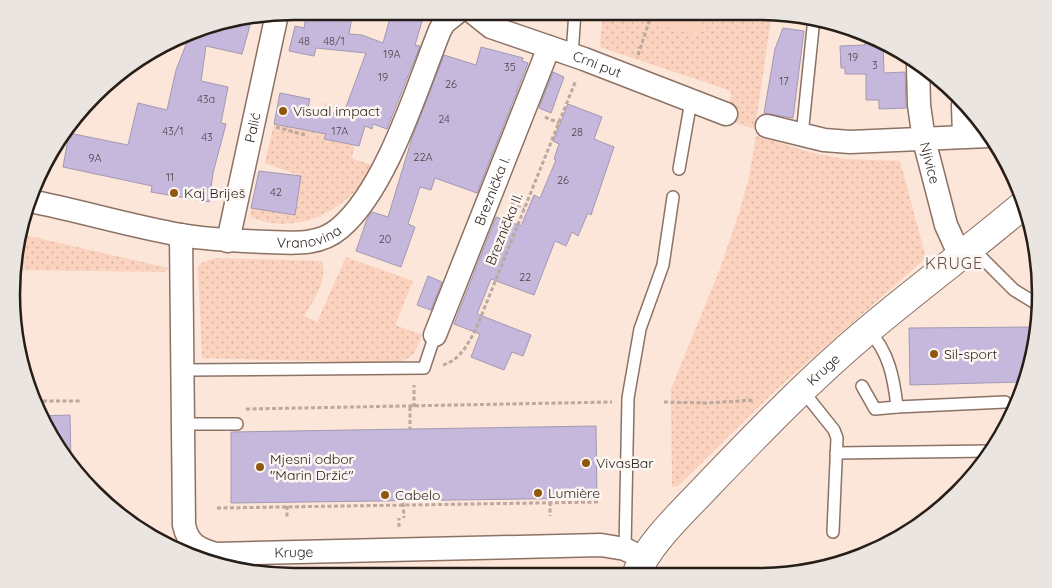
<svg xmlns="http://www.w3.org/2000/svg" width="1052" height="588" font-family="Quicksand,sans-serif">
<defs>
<pattern id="grass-dots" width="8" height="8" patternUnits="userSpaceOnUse" patternTransform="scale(1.25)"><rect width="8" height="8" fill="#fad2bd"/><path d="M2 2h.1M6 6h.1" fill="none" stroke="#d6b4a2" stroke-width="1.8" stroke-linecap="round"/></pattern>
</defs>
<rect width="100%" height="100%" fill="#fce5d9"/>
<g fill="url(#grass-dots)">
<path d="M603,12H772L755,129L729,121L731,91L600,47Z"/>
<path d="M324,103L334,105L324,139L354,146L352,158L374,166C349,210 298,237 250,217L251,208L295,215L301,176L265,163L274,124L304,129L320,125Z"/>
<path d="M756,136L817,154L846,159L900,161L926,258L777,389L678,486L672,487L671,389L720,269L740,210L749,177Z"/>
<path d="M20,234L168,268L165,272L16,270Z"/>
<path d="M346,257L413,281L395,325L422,335C414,355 414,359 391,363L202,358L198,268L201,263L216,258L322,261C328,281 314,299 304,316L317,322Z"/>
</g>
<path fill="#fad2bd" d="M622,12H705L698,35L621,16Z"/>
<g fill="#c6b8dd" stroke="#a299b2">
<path d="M307,11H353L349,34L362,35L383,43L392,11H425L415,45L420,46L387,129L373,124L372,129L365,126L359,146L324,139L326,134L274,124L280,93L310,99L308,108L343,115L366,53L316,48L314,56L289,51L295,26L304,28Z"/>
<path d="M252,18L242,54L206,46L201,81L228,87L221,123L226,124L213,173L209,202L151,192L152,186L63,167L69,133L128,145L138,103L167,110L176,70L187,42L177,40L203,26Z"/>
<path d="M783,28L804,31L793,118L764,113L775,49Z"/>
<path d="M865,41L883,42L884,73L905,72L906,108L879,109V100H866V74H845V68H841L840,46L865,45Z"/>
<path d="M481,47L523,58L522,61L528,63L477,193L435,178L431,190L420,187L408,224L415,227L401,267L356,251L367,219L372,212L388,217L412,138L444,55L476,65Z"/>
<path d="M553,72L564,77L551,113L539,108Z"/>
<path d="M568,104L602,117L594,139L614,147L591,215L588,213L578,236L572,232L566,246L555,241L534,295L491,279L477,314L531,335L523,356L512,352L504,370L471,357L480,334L454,324L496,217L521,226L534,195L540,198L556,160L554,159L559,144L553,141Z"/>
<path d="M259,171L301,176L295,215L251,208Z"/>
<path d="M428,276L442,282L431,310L417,305Z"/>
<path d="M1038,327L1021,382L910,385L909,328Z"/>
<path d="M70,415L71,463L41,416Z"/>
<path d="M596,426L597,498L231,503V432Z"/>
</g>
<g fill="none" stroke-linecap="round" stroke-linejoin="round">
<g stroke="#8c7265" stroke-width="14">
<g id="lane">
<path d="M572,55L575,12"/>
<path d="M802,135L814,18"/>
<path d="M679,169L691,101"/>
<path d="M971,247L1014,290L1037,304"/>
<path d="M868,330C889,351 894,379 897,407L1005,402"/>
<path d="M184,370L424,368L435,335"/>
<path d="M862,386L875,409L897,407"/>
<path d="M802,390L834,430L837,438L833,532"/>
<path d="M185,424H237"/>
<path d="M836,453L991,451"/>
<path d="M625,549L628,398L640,329L663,265L673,197"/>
</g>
</g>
<g stroke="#8c7265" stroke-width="25">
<g id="street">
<path id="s1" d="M471,11L491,27L584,59L726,114"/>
<path id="s2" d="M918,66L919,105L924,140L946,225L960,256"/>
<path d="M963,105L964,136"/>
<path d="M767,126L824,140L850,142L989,136"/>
<path id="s3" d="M30,201C81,211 130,226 181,235C210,240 239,241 268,242C294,243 319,246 340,228C387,188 417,87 440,30L444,23L459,11"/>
<path id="s4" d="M181,235L184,525C188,544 198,549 216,554L601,545L625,549L644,559"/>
<path id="s5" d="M228,241L277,14"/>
<path id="s6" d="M435,335L549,47"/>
</g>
</g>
<g stroke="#8c7265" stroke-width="30">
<g id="secondary">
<path id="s7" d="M636,575C648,543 686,509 709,484C760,431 811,378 867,331C918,288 972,248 1023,205"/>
</g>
</g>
<g stroke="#bba89e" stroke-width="3" stroke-dasharray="4 2.5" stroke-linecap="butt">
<path d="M638,55L652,13"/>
<path d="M545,117L559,123"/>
<path d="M276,127L305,135"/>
<path d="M511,203L524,209"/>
<path d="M443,365C460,360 468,344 476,329L576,80"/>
<path d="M664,402L707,403L755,400"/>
<path d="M35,406V401H82"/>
<path d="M410,407V429"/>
<path d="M414,407V385"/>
<path d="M37,409H42V413H39"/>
<path d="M246,409L612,402"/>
<path d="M550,502V516"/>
<path d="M403,503L404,518"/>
<path d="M287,506V519"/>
<path d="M217,508L600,502"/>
<path d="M399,527V518"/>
</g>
<use href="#lane" stroke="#fff" stroke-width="11"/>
<use href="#street" stroke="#fff" stroke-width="22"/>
<use href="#secondary" stroke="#fff" stroke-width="28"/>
</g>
<g fill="#8f580d" stroke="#fcf6f3" stroke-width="2">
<circle cx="283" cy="111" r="5"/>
<circle cx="174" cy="193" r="5"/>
<circle cx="934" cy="354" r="5"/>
<circle cx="586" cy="463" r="5"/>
<circle cx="260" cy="467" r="5"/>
<circle cx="538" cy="493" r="5"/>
<circle cx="385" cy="495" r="5"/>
</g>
<g text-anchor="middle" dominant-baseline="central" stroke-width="5" stroke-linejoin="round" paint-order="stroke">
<g font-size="11" fill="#504449">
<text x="304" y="41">48</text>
<text x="334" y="41">48/1</text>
<text x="392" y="54">19A</text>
<text x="853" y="57">19</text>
<text x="875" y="65">3</text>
<text x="510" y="67">35</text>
<text x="383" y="77">19</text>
<text x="784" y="81">17</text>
<text x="451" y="84">26</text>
<text x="206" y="99">43a</text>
<text x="444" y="119">24</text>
<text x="173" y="131">43/1</text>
<text x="340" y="131">17A</text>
<text x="577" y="132">28</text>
<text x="207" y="137">43</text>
<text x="423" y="157">22A</text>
<text x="95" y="158">9A</text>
<text x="170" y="177">11</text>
<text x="563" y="180">26</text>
<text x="276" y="192">42</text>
<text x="385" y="239">20</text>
<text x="525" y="277">22</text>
</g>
<g font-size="14" fill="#281e18" stroke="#fcf6f3">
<text stroke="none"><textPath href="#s1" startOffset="138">Crni put</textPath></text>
<text stroke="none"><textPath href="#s5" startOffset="116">Palić</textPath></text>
<text stroke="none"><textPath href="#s2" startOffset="98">Njivice</textPath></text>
<text stroke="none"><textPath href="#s6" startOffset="155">Breznička I.</textPath></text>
<text transform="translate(504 229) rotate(-68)">Breznička II.</text>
<text stroke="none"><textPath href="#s3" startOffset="284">Vranovina</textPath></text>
<text stroke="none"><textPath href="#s7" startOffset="279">Kruge</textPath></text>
<text stroke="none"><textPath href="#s4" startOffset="414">Kruge</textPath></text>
</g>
<g font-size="14" fill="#281e18" stroke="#fcf6f3" text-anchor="start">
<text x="293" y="111">Visual impact</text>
<text x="184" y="193">Kaj Briješ</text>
<text x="944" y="354">Sil-sport</text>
<text x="270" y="459">Mjesni odbor<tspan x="270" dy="16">"Marin Držić"</tspan></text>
<text x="596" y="463">VivasBar</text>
<text x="548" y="493">Lumière</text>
<text x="395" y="495">Cabelo</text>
</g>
<g font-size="16" letter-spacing="1" fill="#664f42" stroke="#fcf6f3">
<text x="954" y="263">KRUGE</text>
</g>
</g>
<path d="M0 0H1052V588H0ZM294 20H758A274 274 0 0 1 1032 294V294A274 274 0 0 1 758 568H294A274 274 0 0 1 20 294V294A274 274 0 0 1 294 20Z" fill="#ebe5e1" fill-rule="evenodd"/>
<path fill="none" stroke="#281e18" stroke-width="2.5" d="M294 20H758A274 274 0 0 1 1032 294V294A274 274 0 0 1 758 568H294A274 274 0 0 1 20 294V294A274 274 0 0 1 294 20Z"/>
</svg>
